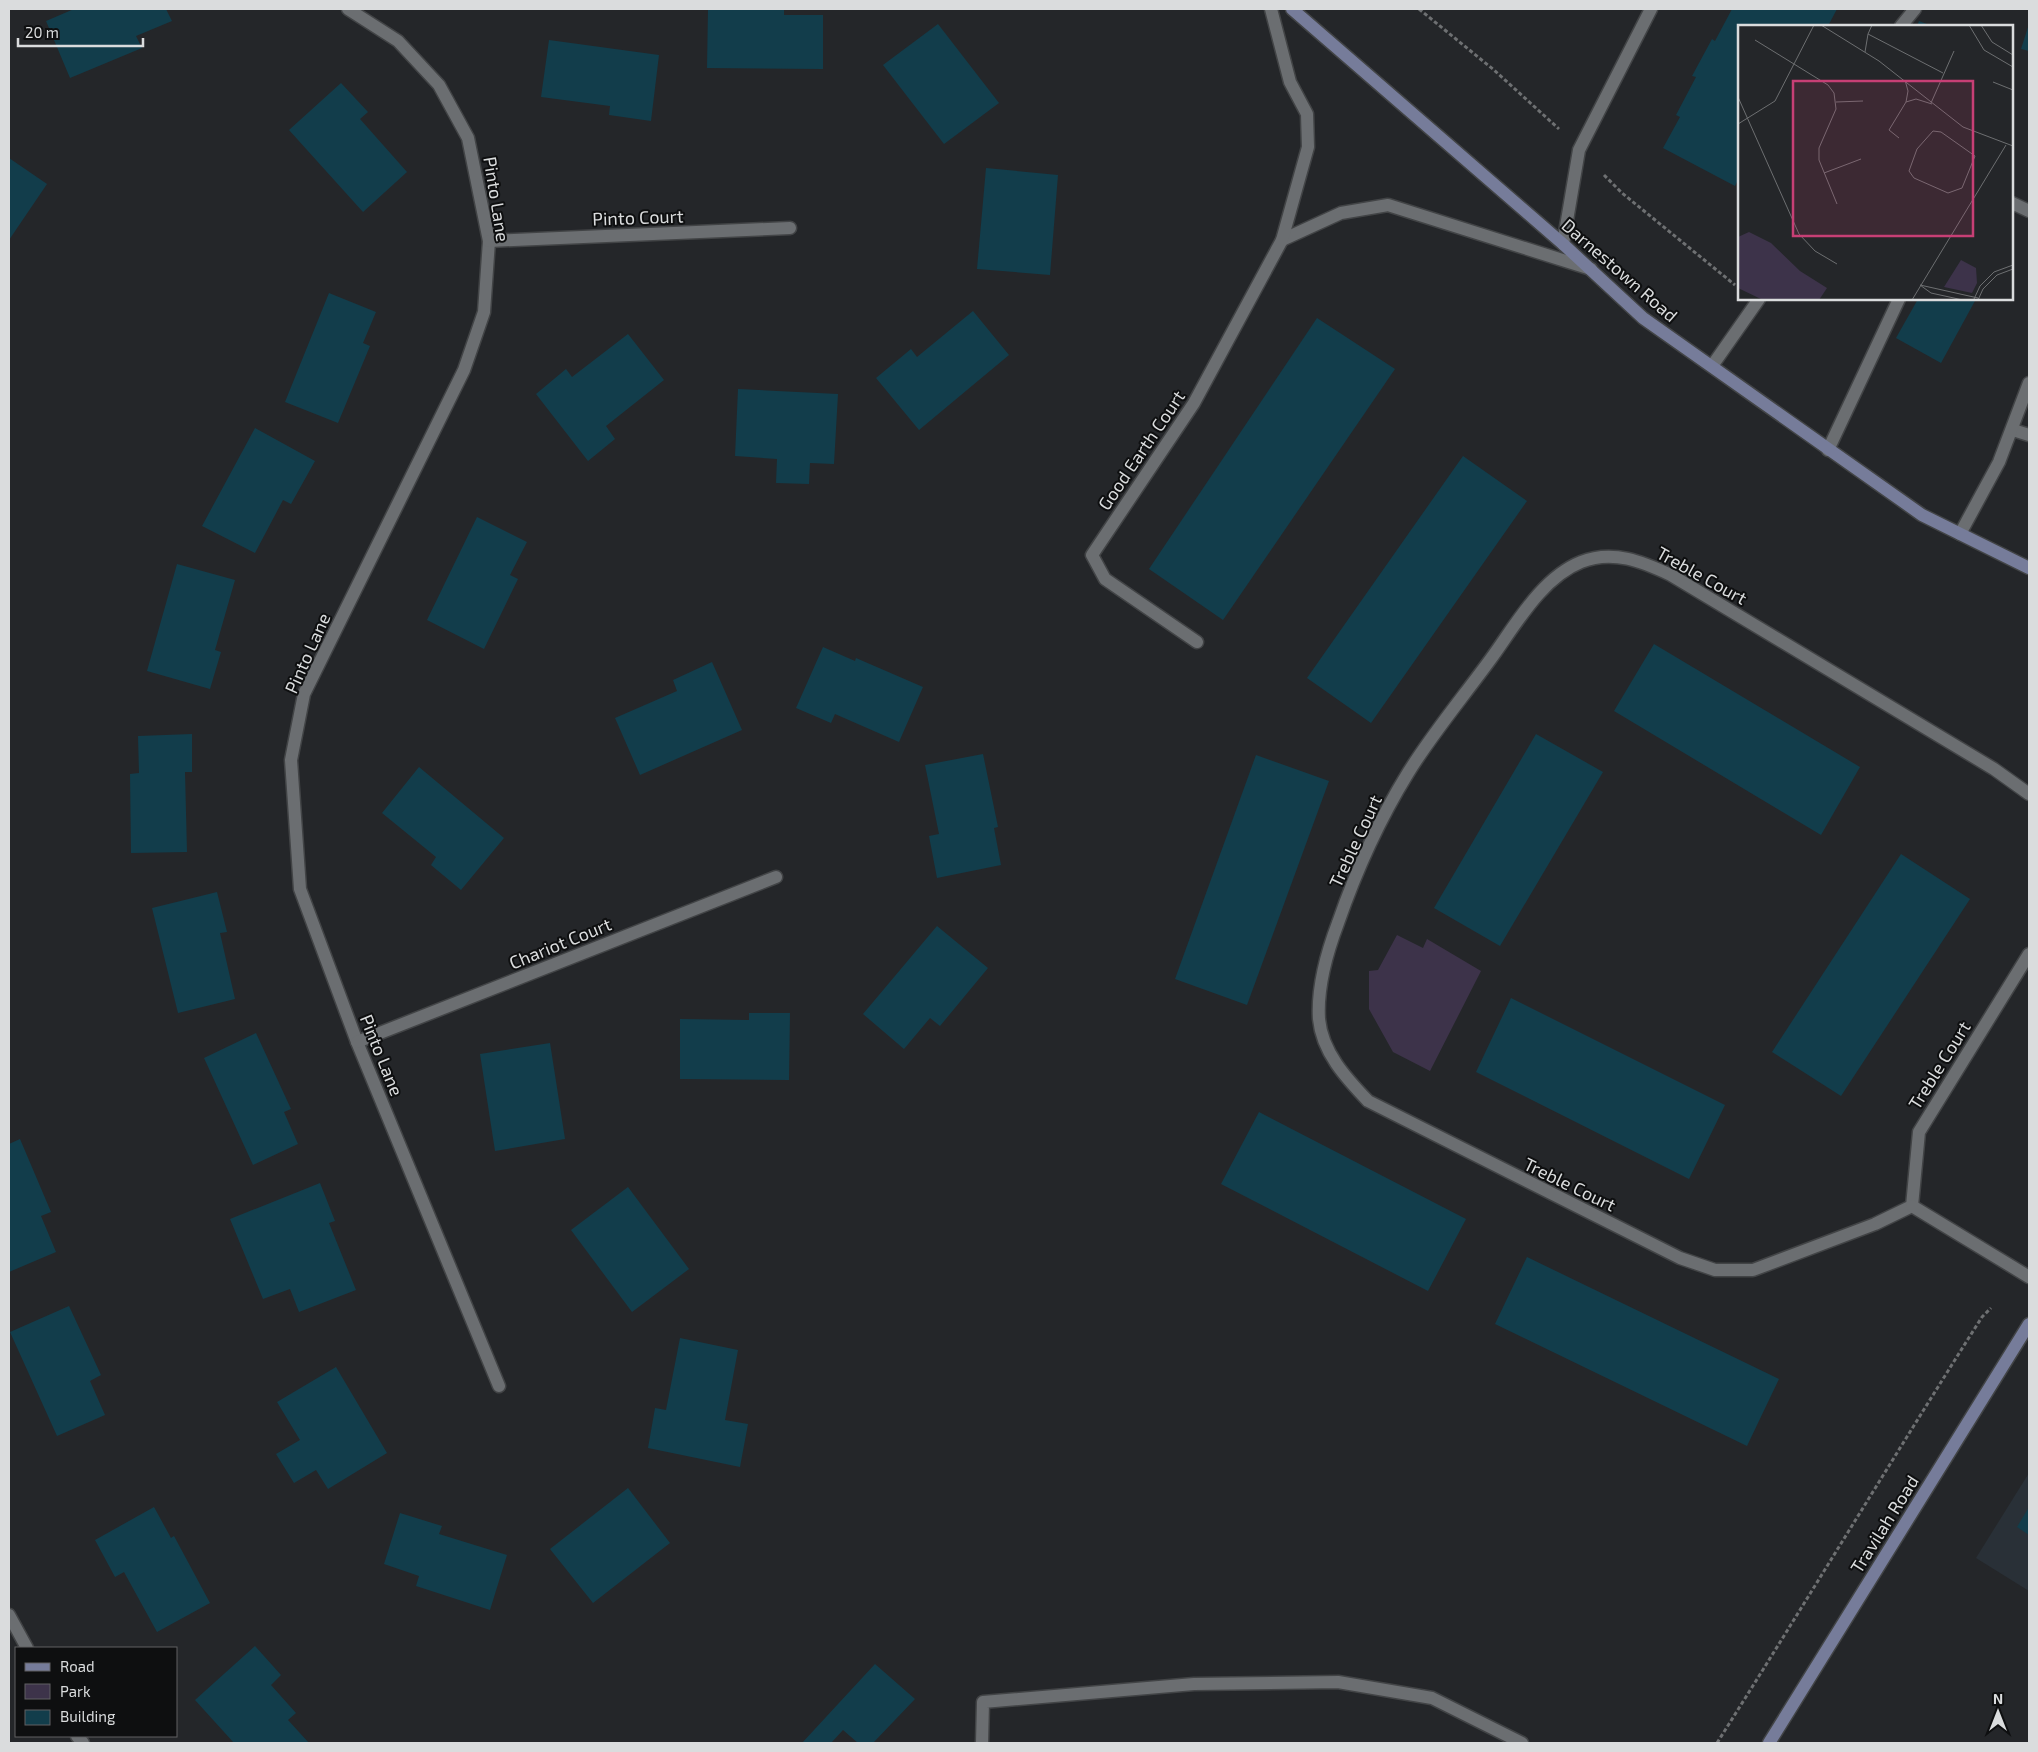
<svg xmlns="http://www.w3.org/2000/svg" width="2038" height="1752" font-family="'Exo 2',sans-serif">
<rect width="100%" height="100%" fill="#242629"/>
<path fill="#293037" d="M2029,1473V1591L1976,1558Z"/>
<path fill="#3d334a" d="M1397,935L1423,948L1427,939L1481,971L1430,1071L1393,1052L1369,1009V971L1378,970Z"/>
<g fill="#123d4b">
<path d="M74,9H166L172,21L136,36L142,48L70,78L46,21Z"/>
<path d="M708,9H784V15H823V69L707,68Z"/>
<path d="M1732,9H1837L1828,26H1739V178L1735,186L1663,148L1680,117L1676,115L1696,77L1692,76L1712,39L1715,41Z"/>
<path d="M1919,21L1932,26H1917Z"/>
<path d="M938,24L999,103L944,144L883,65Z"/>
<path d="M2029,24V51L2021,49Z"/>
<path d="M549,40L659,55L651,121L609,115L610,106L541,97Z"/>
<path d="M341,83L368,112L360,119L407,172L363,212L289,130Z"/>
<path d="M9,158L47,184L9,240Z"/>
<path d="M986,168L1058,175L1050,275L977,269Z"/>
<path d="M329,293L376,312L363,343L370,346L338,423L285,402Z"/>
<path d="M1918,299H1976L1941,363L1896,338Z"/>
<path d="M973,311L1009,355L919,430L876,378L911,349L917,357Z"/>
<path d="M1317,318L1395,369L1223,620L1149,569Z"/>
<path d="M628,334L664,380L606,426L615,439L588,461L536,394L566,369L572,377Z"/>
<path d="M738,389L838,394L834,464L810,463L809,484L776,483L777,459L735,456Z"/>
<path d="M255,428L315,461L291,504L283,500L255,553L202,526Z"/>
<path d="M1463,456L1527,501L1371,723L1307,678Z"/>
<path d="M477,517L527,542L510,575L518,579L484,649L427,620Z"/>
<path d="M177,564L235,580L215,650L221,652L210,689L147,671Z"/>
<path d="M1654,644L1860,767L1821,835L1614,711Z"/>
<path d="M823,647L855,661L856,658L923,687L899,742L835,714L831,723L796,708Z"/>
<path d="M712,662L742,730L640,775L615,718L677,691L673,680Z"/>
<path d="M192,734V772H185L187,852L131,853L130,774L139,773L138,736Z"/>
<path d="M1536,734L1603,772L1500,946L1434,908Z"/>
<path d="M983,754L998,827L994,828L1001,865L937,878L929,836L939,834L925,765Z"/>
<path d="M1256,755L1329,781L1247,1005L1175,979Z"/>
<path d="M419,767L504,838L461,890L431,865L436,857L382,813Z"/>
<path d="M1901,854L1970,899L1841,1096L1772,1052Z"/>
<path d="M217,892L227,932L220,933L235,999L178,1013L152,908Z"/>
<path d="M937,926L988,968L940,1026L930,1018L904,1049L863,1014Z"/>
<path d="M1511,998L1725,1105L1689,1179L1476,1072Z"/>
<path d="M749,1013H790L789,1080L680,1079V1019L749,1020Z"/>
<path d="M256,1033L291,1109L284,1112L298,1144L253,1165L204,1058Z"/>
<path d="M550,1043L565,1139L495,1151L480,1054Z"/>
<path d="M1259,1112L1466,1219L1428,1291L1221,1184Z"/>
<path d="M20,1139L51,1212L41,1216L56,1252L9,1272V1144Z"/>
<path d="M320,1183L335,1221L329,1223L356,1290L299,1312L290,1289L263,1299L230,1219Z"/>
<path d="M628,1187L689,1269L632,1312L571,1230Z"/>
<path d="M1527,1257L1779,1379L1747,1446L1495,1324Z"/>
<path d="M69,1306L101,1375L90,1381L105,1415L57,1436L10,1332Z"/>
<path d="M680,1338L738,1350L725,1420L748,1424L740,1467L648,1448L655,1408L666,1410Z"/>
<path d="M336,1367L387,1453L328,1489L316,1470L294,1483L276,1454L300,1440L277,1402Z"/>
<path d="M628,1488L670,1543L593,1603L550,1549Z"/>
<path d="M154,1507L171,1538L174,1536L210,1603L157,1632L124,1572L115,1577L95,1540Z"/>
<path d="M2029,1507V1535L2017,1527Z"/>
<path d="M400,1513L442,1526L439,1534L507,1555L490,1610L416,1586L419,1576L384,1564Z"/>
<path d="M255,1646L281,1675L271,1685L296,1713L288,1720L309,1743H234L195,1700Z"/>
<path d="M875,1664L915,1699L873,1743H858L843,1730L831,1743H802Z"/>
</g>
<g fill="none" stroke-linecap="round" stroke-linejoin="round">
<g stroke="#424446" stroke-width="15">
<g id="service">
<path d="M1901,26L1915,9"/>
<path d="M2012,203L2029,211"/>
<path d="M1712,366L1759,299"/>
<path d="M2013,430L2029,435"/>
<path d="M1828,450L1899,299"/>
<path d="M1960,534L1999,462L2029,383"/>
<path d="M982,1743L983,1702L1194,1684L1338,1682L1432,1698L1522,1743"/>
</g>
</g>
<g stroke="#424446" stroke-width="15">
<g id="minor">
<path d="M348,9L398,41L439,85L468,138L489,241L484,312L464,370L304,694L291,760L300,889L357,1042L499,1386"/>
<path d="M1282,240L1341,213L1388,205L1591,269"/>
<path d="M489,241L790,228"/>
<path d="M1563,244L1579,150L1651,9"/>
<path d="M1197,642L1105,579L1092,555L1194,403L1282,240L1308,147L1307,114L1290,82L1271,9"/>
<path d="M2029,794L1994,769L1671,575C1643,562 1613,549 1581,562C1541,578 1515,626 1490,660C1463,697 1432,734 1408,773C1379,820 1356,871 1338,923C1327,952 1317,987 1319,1019C1322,1052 1346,1078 1368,1101L1680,1258L1715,1270H1753L1875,1224L1912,1206L1919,1132L2029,954"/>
<path d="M357,1042L776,877"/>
<path d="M1912,1206L2029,1277"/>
<path d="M9,1615L27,1648"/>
<path d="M77,1736L83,1743"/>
</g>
</g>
<g stroke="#424446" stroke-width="15">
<g id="secondary">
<path d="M1292,9L1563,244L1643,318L1922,515L2029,568"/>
<path d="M1769,1743L2029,1324"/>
</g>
</g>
<g stroke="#6e7072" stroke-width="3" stroke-dasharray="4 2.5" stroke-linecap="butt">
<path d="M1419,9L1494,70L1559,129"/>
<path d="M1604,175L1622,193L1735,285"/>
<path d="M1717,1743C1806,1602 1892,1459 1982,1317L1991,1308"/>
</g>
<use href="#service" stroke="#6b6e71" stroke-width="12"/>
<use href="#minor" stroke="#6b6e71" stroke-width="12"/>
<use href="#secondary" stroke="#767c9a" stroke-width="12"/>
</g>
<g text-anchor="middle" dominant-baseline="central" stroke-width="4" stroke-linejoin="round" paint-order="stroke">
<g font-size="18" fill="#dadcdd" stroke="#0e0f10">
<text transform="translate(497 199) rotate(81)">Pinto Lane</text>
<text transform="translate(638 217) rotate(-2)">Pinto Court</text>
<text transform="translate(1620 270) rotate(41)">Darnestown Road</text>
<text transform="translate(1141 450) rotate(-56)">Good Earth Court</text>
<text transform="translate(1702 575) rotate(29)">Treble Court</text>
<text transform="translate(307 653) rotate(-66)">Pinto Lane</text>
<text transform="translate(1355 841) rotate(-65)">Treble Court</text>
<text transform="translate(560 943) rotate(-22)">Chariot Court</text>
<text transform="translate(382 1055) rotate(68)">Pinto Lane</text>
<text transform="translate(1939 1065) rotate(-58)">Treble Court</text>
<text transform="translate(1570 1184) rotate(26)">Treble Court</text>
<text transform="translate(1884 1524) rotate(-58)">Travilah Road</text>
</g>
</g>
<g transform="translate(1738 25)">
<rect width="275" height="275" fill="#242629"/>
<path d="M11,207L33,218L62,246L89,263L81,275H25L0,263V212ZM223,235L238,243L239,258L234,268L206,262Z" fill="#3d334a"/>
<path fill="none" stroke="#6d6f71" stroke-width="1" d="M83,0L141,36L225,102L275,121M134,0L130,9L205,48M197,0H215M231,0L246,25L275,42M243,0L254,17L275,30M17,15L90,60L96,68L98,84L81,123V135L99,179M127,27L130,9M255,57L275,65M0,72L61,209L77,226L99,239M98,77L125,76M168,77L178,74L194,79M193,78L216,26M0,99L37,76L76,0M195,106L203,107L237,131L224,163L210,168L176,153L171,146L179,124ZM161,113L151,105L168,77L170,66L167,55M86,148L123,134M182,260L240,273M182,260L193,268L225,275M236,274L242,261L256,247L275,240M174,275L268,120M240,275L245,264L259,250L275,244"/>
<path fill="#c73f75" fill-opacity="0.15" stroke="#c73f75" stroke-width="2.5" d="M55,56H235V211H55Z"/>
<rect width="275" height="275" fill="none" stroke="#dadcdd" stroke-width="2.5"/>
</g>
<rect width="2038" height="1752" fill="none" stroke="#dadcdd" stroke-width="20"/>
<rect x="15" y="1647" width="162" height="90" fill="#0e0f10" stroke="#606162"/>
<rect x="25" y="1663" width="25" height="8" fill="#767c9a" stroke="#606162"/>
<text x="60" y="1672" font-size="15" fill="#dadcdd">Road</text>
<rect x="25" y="1684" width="25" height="15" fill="#3d334a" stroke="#606162"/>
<text x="60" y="1697" font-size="15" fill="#dadcdd">Park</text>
<rect x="25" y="1710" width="25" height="15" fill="#123d4b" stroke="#606162"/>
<text x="60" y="1722" font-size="15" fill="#dadcdd">Building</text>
<g transform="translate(1998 1712)" stroke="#0e0f10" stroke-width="4" paint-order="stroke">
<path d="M0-4L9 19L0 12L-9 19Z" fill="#dadcdd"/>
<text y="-8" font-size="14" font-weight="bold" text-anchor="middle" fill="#dadcdd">N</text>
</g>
<path d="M18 38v8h125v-8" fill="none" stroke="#dadcdd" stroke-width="2.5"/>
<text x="25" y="38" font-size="15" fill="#dadcdd" stroke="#0e0f10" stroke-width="4" paint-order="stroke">20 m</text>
</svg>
